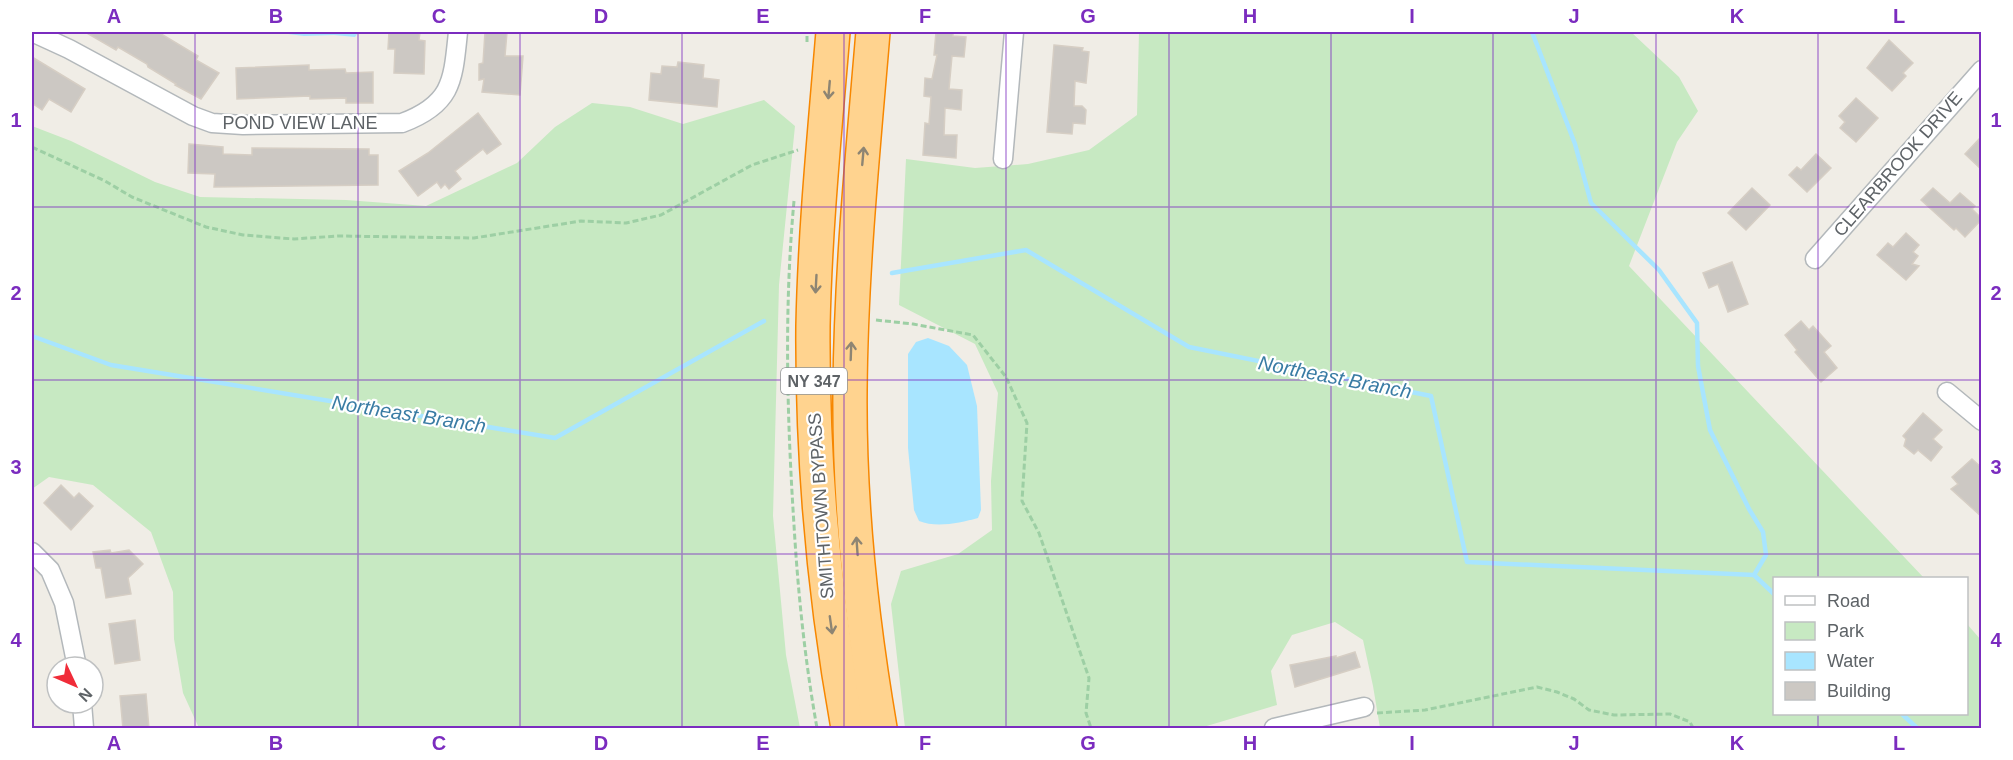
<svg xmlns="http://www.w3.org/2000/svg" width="2013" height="760" font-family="Helvetica,sans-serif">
<rect width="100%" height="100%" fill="#f0ede6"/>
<g fill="#c7e9c2">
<path d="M1139,32H1631L1679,77L1698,111L1677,142L1629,266L1924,578H1774V714H1966L1967,624L1981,640V728H1380L1373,686L1363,640L1335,622L1292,635L1271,671L1277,705L1200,728H905L891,604L901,571L958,554L992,530L991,481L998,393L975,344L899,305L906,159L975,168L1028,164L1089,150L1137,115Z"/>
<path d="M764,100L795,126L779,285L773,516L786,655L800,728H199L183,693L174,639L173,592L151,532L93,485L49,477L32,489V126L71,141L155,182L200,197L346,200L426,206L517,163L555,127L592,103L630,107L683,124Z"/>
</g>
<g fill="#a8e5ff">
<path d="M272,32H358V33L355,37L334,35L304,36Z"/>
<path d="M928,338L949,346L967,365L977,406L981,510L978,518C960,523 936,528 919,521L914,510L908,448V354L916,342Z"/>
</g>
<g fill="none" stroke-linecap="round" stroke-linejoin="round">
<g stroke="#a8e5ff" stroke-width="4.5">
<path d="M1532,32L1575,144L1591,203L1659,270L1697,323L1698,366L1710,430L1749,509L1763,532L1766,555L1754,575"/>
<path d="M892,273L1026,250L1189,347L1431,396L1467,562L1754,575L1774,594"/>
<path d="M32,336L111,365L555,438L764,321"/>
<path d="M1902,714L1917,728"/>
</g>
</g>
<g fill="#ccc8c3" stroke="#d6cec4" stroke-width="1.5">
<path d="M85,32H158L198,56L196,60L219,73L201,99L175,85L176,84L148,67L147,64L118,47L116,50Z"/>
<path d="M389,32H420L419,40L425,41L424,74L394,73L395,49H388Z"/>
<path d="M485,32H507L505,56H523L520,95L482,92L484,79L479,80V64L483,63Z"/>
<path d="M936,32H953V36L966,37L964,57L952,56L949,89L962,90L961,110L945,108L944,135H957L956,158L923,155L925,123L929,124L931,97L924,96L925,78L932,79L937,55H934Z"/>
<path d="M1889,40L1913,63L1903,73L1906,76L1892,91L1867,68Z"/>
<path d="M1054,45L1083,48L1082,51L1089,52L1086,83L1075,81L1074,106H1082L1086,110L1085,124L1073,123L1072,134L1047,132Z"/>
<path d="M32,57L85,89L71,112L49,99L42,110L32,103Z"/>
<path d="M678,62L704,65L703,78L719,80L717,107L649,100L651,73L661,74L662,66L677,67Z"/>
<path d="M309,65V70L345,69L346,73L373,72V103H346V98L310,99V96L237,99L236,68Z"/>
<path d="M1856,98L1878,118L1856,142L1840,128L1845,122L1839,116Z"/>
<path d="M478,113L501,144L487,154L483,149L455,171L461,179L449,189L445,184L441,188L437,182L418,196L399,171L428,153Z"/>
<path d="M1982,136V170L1965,154Z"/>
<path d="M189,144L223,147V154L252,155V148L369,149V155H378V185L214,187L215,174L188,173Z"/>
<path d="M1816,154L1831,168L1807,192L1789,175L1797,167L1801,170Z"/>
<path d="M1752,188L1770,205L1746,230L1728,213Z"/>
<path d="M1933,188L1950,203L1960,193L1975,206L1972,209L1982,219L1965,237L1956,228L1954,230L1921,200Z"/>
<path d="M1906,233L1919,245L1913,252L1918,256L1912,264L1919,266L1906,280L1877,255L1888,243L1893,247Z"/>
<path d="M1732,262L1748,304L1728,312L1718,284L1709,288L1703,273Z"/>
<path d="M1801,321L1809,330L1813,326L1831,346L1824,352L1837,368L1821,382L1795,352L1797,350L1785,335Z"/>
<path d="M1923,413L1942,430L1933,439L1942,447L1931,461L1918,450L1914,454L1904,446L1906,439L1903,436Z"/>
<path d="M1972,459L1982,468V517L1951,489L1958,484L1952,477Z"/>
<path d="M61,485L74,498L79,493L93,506L71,530L44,503Z"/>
<path d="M110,550L111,553L129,550L143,564L128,578L131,594L106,598L101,568H96L93,552Z"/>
<path d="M135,620L140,660L115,664L109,624Z"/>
<path d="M1355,652L1360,667L1295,687L1290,665L1336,656V658Z"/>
<path d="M146,694L149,729H123L120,696Z"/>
</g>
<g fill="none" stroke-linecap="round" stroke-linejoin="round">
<g stroke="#b3b8bb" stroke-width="21">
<g id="street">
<path d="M32,32L69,49L193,116L212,123L243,125L402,123C453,104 453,80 458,32"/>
<path d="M1003,159L1014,32"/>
<path d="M1815,259L1982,70"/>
<path d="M1947,392L1982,421"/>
<path d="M32,552L50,570L64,603L77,667"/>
<path d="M82,703L84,728"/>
<path d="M1274,728L1364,707"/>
</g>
</g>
<g stroke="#f78700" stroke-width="36">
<g id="highway">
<path d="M833,32C825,129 815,228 813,326C812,462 824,595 848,728"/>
<path d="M873,32C863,151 851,270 850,390C849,503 861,617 880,728"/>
</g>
</g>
<g stroke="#9dcfa4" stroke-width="3" stroke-dasharray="6 3" stroke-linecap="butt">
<path d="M807,42V32"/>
<path d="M32,147L105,181L132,197L206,227L243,235L294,239L338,236L474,238L581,221L626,223L661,215L752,165L798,150"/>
<path d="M794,201C784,309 787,417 794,525C798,593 805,661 817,728"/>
<path d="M876,320L913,324L973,335L1006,377L1027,423L1022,501L1039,533L1089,678L1086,713L1091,728"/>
<path d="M1377,713L1425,710L1537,687L1557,692L1574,699L1589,710L1614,715L1670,714L1690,722L1693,728"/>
</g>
<use href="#street" stroke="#fff" stroke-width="18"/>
<use href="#highway" stroke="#ffd38f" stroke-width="33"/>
</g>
<defs><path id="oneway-shaft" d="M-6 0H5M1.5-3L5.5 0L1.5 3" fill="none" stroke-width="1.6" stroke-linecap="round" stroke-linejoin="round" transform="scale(1.5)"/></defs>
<g stroke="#8e8573">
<use href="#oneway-shaft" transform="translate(829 90) rotate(95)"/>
<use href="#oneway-shaft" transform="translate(863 156) rotate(-85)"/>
<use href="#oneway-shaft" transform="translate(816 284) rotate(93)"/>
<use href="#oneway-shaft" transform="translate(851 351) rotate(-88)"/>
<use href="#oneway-shaft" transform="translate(857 546) rotate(-94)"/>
<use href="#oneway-shaft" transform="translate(831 625) rotate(82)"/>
</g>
<path fill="none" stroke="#7b2cbf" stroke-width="1.5" stroke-opacity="0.55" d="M195,32V728M358,32V728M520,32V728M682,32V728M844,32V728M1006,32V728M1169,32V728M1331,32V728M1493,32V728M1656,32V728M1818,32V578M32,207H1982M32,380H1982M32,554H1982M1818,714V728"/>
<g text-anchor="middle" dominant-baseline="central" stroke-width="4.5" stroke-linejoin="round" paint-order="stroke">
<rect fill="#fff" stroke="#8e9295" stroke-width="1.5" x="781" y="368" width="66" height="26" rx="4.5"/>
<g font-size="16" font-weight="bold" fill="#5e6367">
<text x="814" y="381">NY 347</text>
</g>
<g font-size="18" fill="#5e6367" stroke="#fff">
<text x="300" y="123">POND VIEW LANE</text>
<text transform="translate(1898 164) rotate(-49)">CLEARBROOK DRIVE</text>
<text transform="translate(821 506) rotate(-94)">SMITHTOWN BYPASS</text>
</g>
<g font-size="20" font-style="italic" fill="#3a7ca4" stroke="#fff">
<text transform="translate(1335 377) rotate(11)">Northeast Branch</text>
<text transform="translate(409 414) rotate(9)">Northeast Branch</text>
</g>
</g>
<rect width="2013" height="760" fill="none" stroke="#ffffff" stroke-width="66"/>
<rect x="1773" y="577" width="195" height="138" fill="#ffffff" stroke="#bfc1c2" stroke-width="1.5"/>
<rect x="1785" y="596" width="30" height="9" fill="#ffffff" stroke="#bfc1c2" stroke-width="1.5"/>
<text x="1827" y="607" font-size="18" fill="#5e6367">Road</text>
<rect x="1785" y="622" width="30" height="18" fill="#c7e9c2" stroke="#bfc1c2" stroke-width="1.5"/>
<text x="1827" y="637" font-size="18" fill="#5e6367">Park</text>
<rect x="1785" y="652" width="30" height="18" fill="#a8e5ff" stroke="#bfc1c2" stroke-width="1.5"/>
<text x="1827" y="667" font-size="18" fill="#5e6367">Water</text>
<rect x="1785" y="682" width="30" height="18" fill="#ccc8c3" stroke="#bfc1c2" stroke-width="1.5"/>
<text x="1827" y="697" font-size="18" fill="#5e6367">Building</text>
<g transform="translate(75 685) rotate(134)"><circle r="28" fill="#ffffff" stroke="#bfc1c2" stroke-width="1.5"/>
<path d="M0-4.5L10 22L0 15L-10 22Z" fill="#f02c39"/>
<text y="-9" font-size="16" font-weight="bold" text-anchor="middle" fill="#5e6367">N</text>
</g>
<rect x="33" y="33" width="1947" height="694" fill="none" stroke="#7b2cbf" stroke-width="2"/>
<g font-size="20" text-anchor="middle" font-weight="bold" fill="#7b2cbf">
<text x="114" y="23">A</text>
<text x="276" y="23">B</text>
<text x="439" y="23">C</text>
<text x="601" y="23">D</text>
<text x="763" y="23">E</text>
<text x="925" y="23">F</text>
<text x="1088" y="23">G</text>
<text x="1250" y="23">H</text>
<text x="1412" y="23">I</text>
<text x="1574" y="23">J</text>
<text x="1737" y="23">K</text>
<text x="1899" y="23">L</text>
<text x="16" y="127">1</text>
<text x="1996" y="127">1</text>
<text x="16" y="300">2</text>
<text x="1996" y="300">2</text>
<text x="16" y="474">3</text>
<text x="1996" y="474">3</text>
<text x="16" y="647">4</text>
<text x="1996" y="647">4</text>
<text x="114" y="750">A</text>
<text x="276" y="750">B</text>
<text x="439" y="750">C</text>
<text x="601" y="750">D</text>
<text x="763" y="750">E</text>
<text x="925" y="750">F</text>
<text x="1088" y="750">G</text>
<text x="1250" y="750">H</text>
<text x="1412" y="750">I</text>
<text x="1574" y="750">J</text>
<text x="1737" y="750">K</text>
<text x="1899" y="750">L</text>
</g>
</svg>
